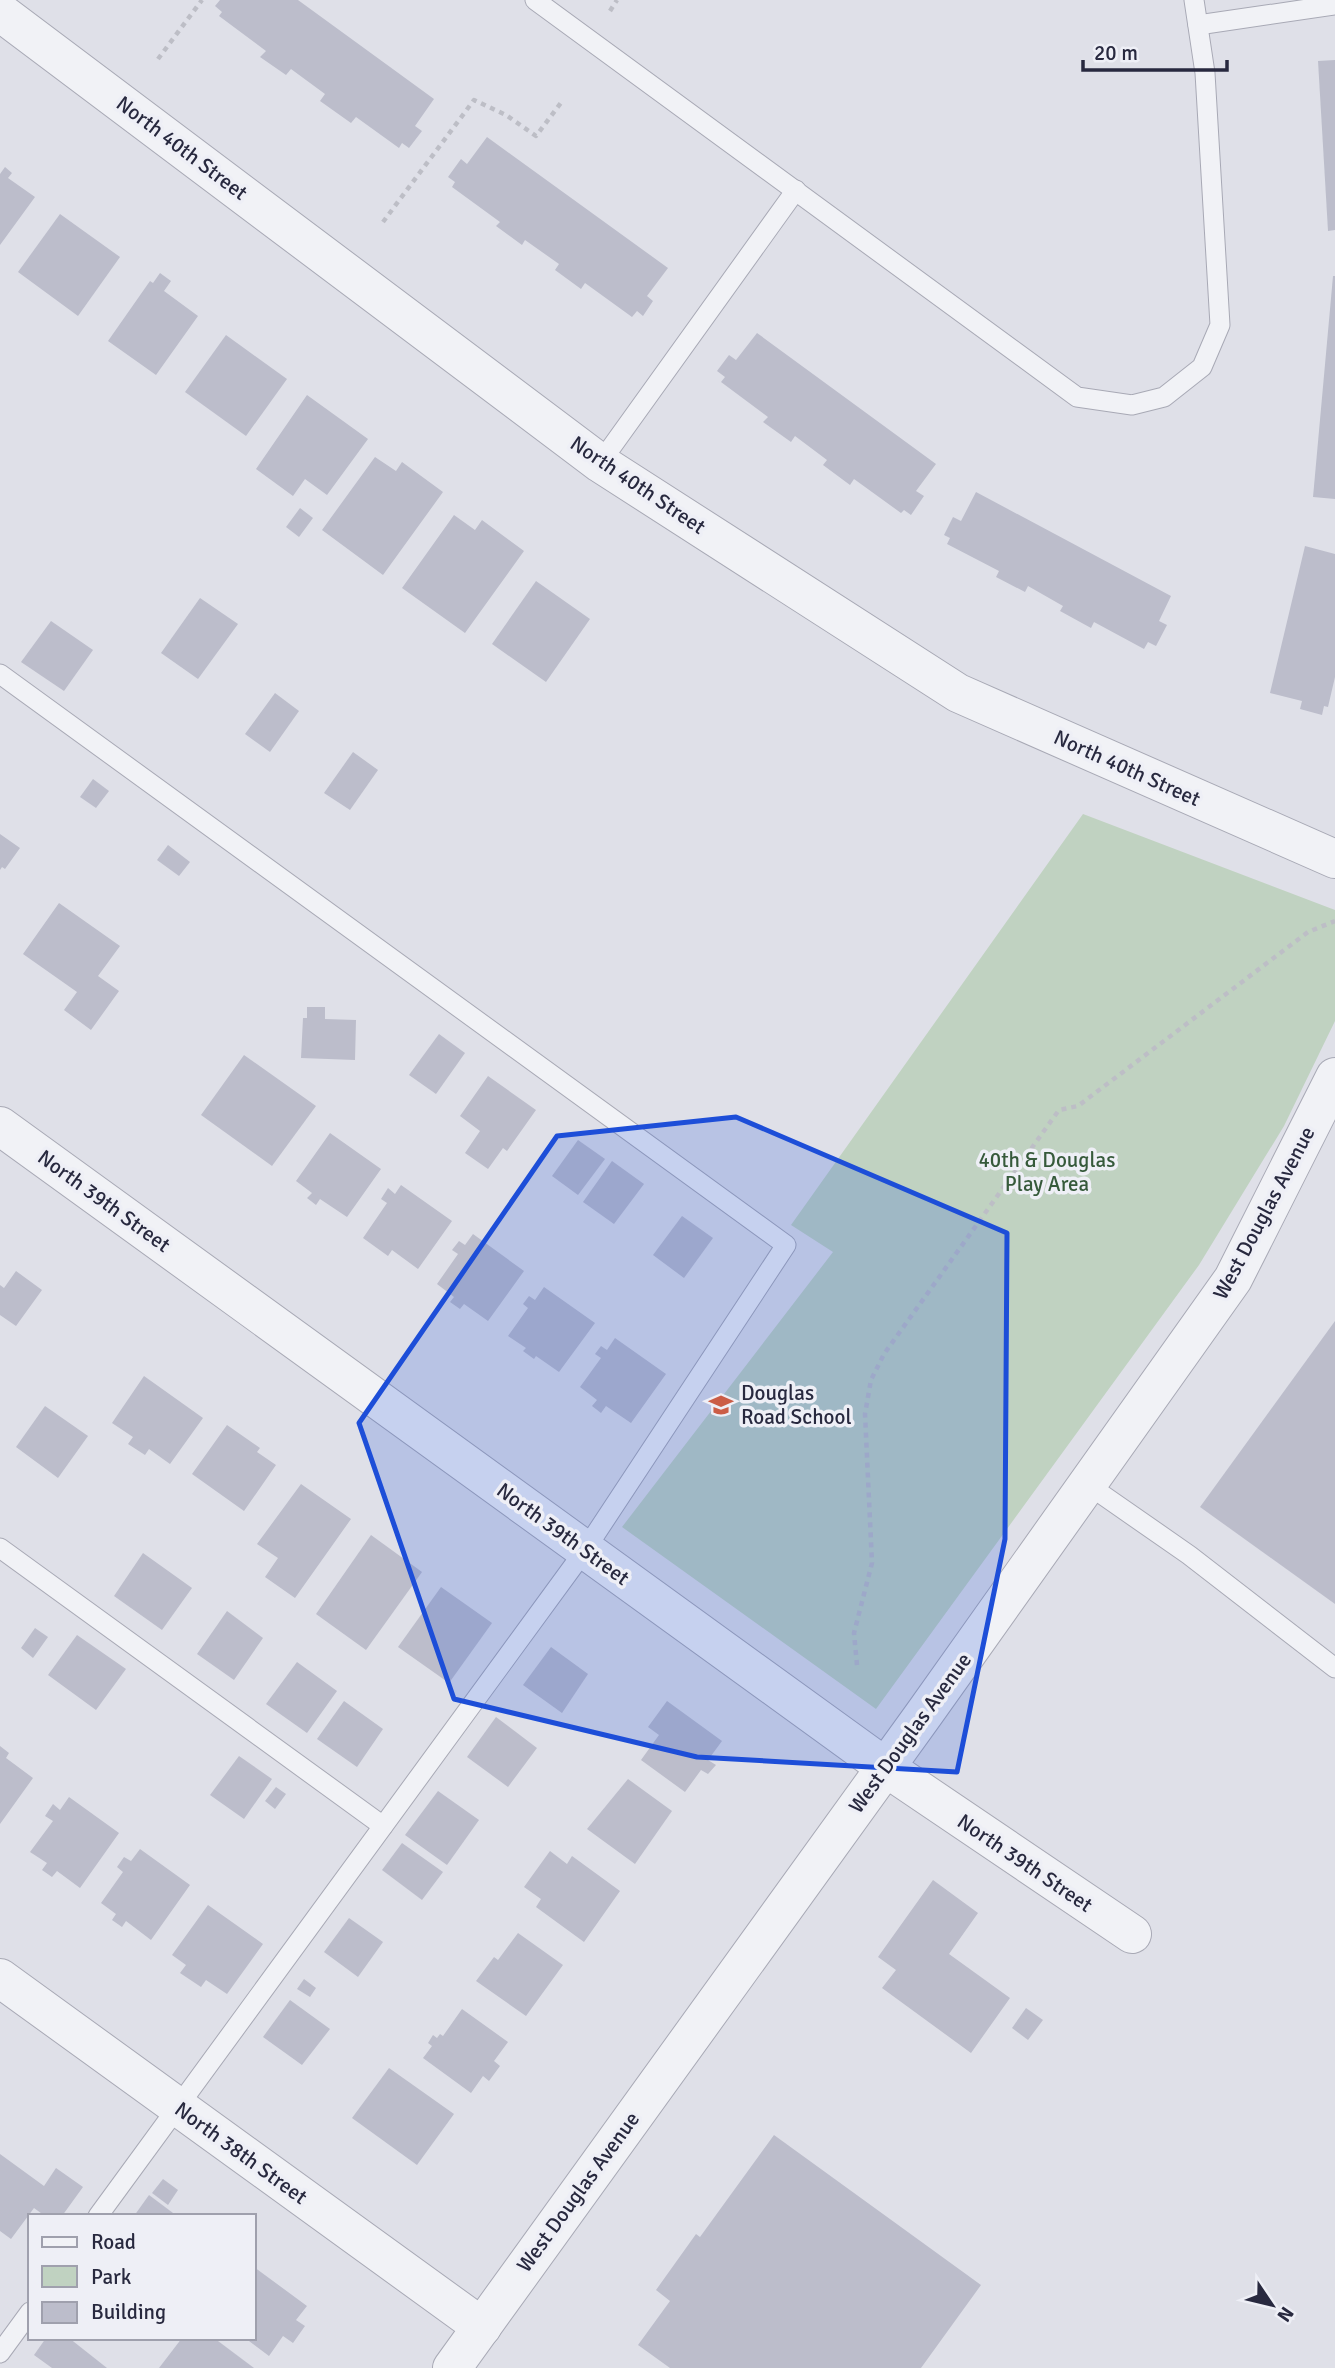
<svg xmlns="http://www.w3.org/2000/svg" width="1335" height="2368" font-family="Signika,sans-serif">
<rect width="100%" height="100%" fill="#dfe0e8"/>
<path fill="#c0d2c1" d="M1083,814L1335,910V1021L1284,1126L1199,1265L876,1709L622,1527L833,1252L791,1225Z"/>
<g fill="#bcbdcb">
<path d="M220,0H298L434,99L415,126L422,131L409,148L402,143L399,148L356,117L351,123L320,101L325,94L291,69L286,75L260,57L266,51L219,16L222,12L215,6Z"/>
<path d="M1335,60V230L1328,231L1318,61Z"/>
<path d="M487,137L668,268L647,296L653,301L643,316L637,311L632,317L585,283L581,289L555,270L559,264L525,240L522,245L496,226L500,222L452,187L455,182L448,177L461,159L467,164Z"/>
<path d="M5,167L12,173L8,178L35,197L0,245V174Z"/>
<path d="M60,214L120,257L78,316L18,272Z"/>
<path d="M160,273L171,281L164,291L198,316L156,375L108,341L150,281L153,283Z"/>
<path d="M1333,276H1335V499L1313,497Z"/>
<path d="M757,333L936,464L916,491L924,496L911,515L904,510L901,513L854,479L850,485L823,465L827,460L795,436L791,442L763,422L768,417L721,382L725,377L717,371L729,355L736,360Z"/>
<path d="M226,335L287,379L246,436L185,392Z"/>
<path d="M307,395L368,439L327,495L305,479L293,496L256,469Z"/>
<path d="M375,457L396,471L402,462L443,492L383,575L322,530Z"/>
<path d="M976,492L1171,596L1159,621L1167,625L1156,646L1148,642L1144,649L1094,622L1091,628L1060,611L1063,606L1028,586L1025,592L996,577L999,571L947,544L950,538L944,535L953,517L961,521Z"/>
<path d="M300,508L313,518L299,537L286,527Z"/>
<path d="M454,515L475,530L482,520L524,551L465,633L402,588Z"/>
<path d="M1305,546L1335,554V677L1328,707L1324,706L1322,715L1300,709L1302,701L1270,693Z"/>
<path d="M536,581L590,619L546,682L492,644Z"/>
<path d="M200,598L238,624L198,679L161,653Z"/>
<path d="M51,621L93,650L64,691L21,662Z"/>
<path d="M275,693L299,711L270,752L245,734Z"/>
<path d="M353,752L378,770L350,810L324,793Z"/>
<path d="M93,779L109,791L96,808L80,797Z"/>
<path d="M0,834L20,848L5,869L2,867L0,870Z"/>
<path d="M168,845L190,862L179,876L157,860Z"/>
<path d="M59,903L120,946L98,976L119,991L91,1030L64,1010L77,992L23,954Z"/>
<path d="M307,1007H325V1019L356,1020L355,1060L301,1058L303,1018H307Z"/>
<path d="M439,1034L465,1053L436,1094L409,1075Z"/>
<path d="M244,1055L316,1106L272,1166L201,1115Z"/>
<path d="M488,1076L536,1110L507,1151L503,1148L488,1169L465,1153L480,1131L460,1116Z"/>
<path d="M330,1133L381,1169L347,1217L320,1199L316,1205L307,1198L312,1193L296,1181Z"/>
<path d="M578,1140L605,1159L578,1195L552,1176Z"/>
<path d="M612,1161L644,1184L614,1224L583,1202Z"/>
<path d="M401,1185L452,1221L418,1269L392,1250L388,1256L363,1238L387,1203L381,1199L388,1188L395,1194Z"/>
<path d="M682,1216L713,1238L684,1278L653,1255Z"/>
<path d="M473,1234L524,1271L488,1321L464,1304L460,1309L450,1302L454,1297L437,1284L458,1254L452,1250L459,1241L465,1245Z"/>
<path d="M16,1271L42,1290L16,1326L0,1315V1285L4,1288Z"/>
<path d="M544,1287L595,1323L559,1372L536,1356L534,1359L523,1351L526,1348L508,1336L528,1308L523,1304L529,1296L535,1300Z"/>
<path d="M1335,1321V1604L1200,1507Z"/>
<path d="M615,1338L666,1374L631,1423L606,1406L601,1413L592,1406L597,1400L580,1387L601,1358L595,1354L601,1346L607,1350Z"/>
<path d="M144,1376L203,1418L170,1464L149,1449L145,1455L128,1444L133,1437L112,1423Z"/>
<path d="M45,1406L88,1436L58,1478L16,1447Z"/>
<path d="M227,1425L260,1448L257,1452L276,1465L244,1511L192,1474Z"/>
<path d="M301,1484L351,1519L295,1598L265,1577L278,1558L257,1544Z"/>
<path d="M371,1535L422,1572L366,1650L316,1614Z"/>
<path d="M143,1553L192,1588L162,1630L114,1596Z"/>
<path d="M441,1587L492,1623L449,1683L398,1647Z"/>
<path d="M227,1611L263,1638L234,1680L197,1654Z"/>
<path d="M35,1628L48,1637L33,1658L21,1648Z"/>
<path d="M77,1635L126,1669L96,1710L48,1675Z"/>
<path d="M551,1647L588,1674L562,1713L523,1685Z"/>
<path d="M297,1662L337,1691L307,1733L266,1704Z"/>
<path d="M344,1701L383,1729L357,1767L317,1739Z"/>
<path d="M667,1701L722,1741L708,1760L716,1765L708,1774L701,1770L685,1792L641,1760L659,1735L648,1727Z"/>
<path d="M496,1717L537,1748L508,1787L467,1757Z"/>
<path d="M0,1746L9,1753L6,1758L33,1778L0,1824Z"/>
<path d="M239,1756L272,1779L244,1819L210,1795Z"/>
<path d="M628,1779L672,1811L635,1864L587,1829Z"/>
<path d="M276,1787L286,1794L275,1809L265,1801Z"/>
<path d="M438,1791L479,1820L447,1865L405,1835Z"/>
<path d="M69,1797L119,1833L80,1888L57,1871L52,1877L42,1870L47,1863L30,1852L53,1821L45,1816L53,1804L60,1810Z"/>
<path d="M402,1843L443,1872L422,1900L382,1870Z"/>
<path d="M140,1849L190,1885L151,1940L126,1921L122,1927L112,1920L116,1914L101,1903L123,1872L117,1867L124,1857L131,1861Z"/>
<path d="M550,1851L567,1864L572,1856L620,1891L584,1942L536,1907L541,1899L524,1887Z"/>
<path d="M933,1880L978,1913L949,1954L1010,1998L971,2053L882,1988L896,1970L878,1957Z"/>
<path d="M208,1905L263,1944L227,1994L206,1980L201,1987L180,1973L186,1965L172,1955Z"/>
<path d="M349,1918L383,1942L358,1977L324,1952Z"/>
<path d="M518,1933L563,1965L526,2016L476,1981L494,1957L498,1960Z"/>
<path d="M304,1979L316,1988L310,1997L297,1989Z"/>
<path d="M290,2000L330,2029L302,2065L263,2037Z"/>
<path d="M1026,2008L1043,2020L1028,2040L1012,2028Z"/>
<path d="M462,2009L508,2042L494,2061L500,2066L489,2081L483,2076L471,2093L423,2058L432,2046L428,2043L433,2035L437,2038L440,2034L443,2036Z"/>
<path d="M389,2068L454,2114L417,2165L352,2118Z"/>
<path d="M774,2135L981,2285L921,2368H670L638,2345L670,2301L656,2290L696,2234L700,2237Z"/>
<path d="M0,2154L44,2186L56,2168L83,2187L62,2216H45L34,2208L11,2239L0,2231Z"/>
<path d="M163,2179L178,2190L168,2205L152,2193Z"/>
<path d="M149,2195L177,2216H134Z"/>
<path d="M254,2267L307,2306L296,2320L305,2326L293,2343L283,2336L269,2356L245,2338H254Z"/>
<path d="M46,2338H69L107,2368H52L34,2355Z"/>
<path d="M182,2338H214L254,2368H159Z"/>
</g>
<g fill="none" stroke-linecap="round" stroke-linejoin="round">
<g stroke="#a8a9b5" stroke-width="21">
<g id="service">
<path d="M535,0L1077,397L1132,405L1164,397L1202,367L1220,325L1205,73L1194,0"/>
<path d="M1198,25L1335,5"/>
<path d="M600,463L796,190"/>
<path d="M0,674L786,1245L585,1550L98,2216"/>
<path d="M1087,1484L1189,1555L1335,1668"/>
<path d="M0,1548L383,1826"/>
<path d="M0,2353L30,2312"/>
</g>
</g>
<g stroke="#a8a9b5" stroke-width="40">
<g id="minor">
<path d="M0,12L600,463L958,693L1335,859"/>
<path d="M0,1126L885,1767L1132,1934"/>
<path d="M0,1978L482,2327"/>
<path d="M452,2368L924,1714L1233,1279L1335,1077"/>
</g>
</g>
<g stroke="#bdbec6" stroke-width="4.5" stroke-dasharray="5 5" stroke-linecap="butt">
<path d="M610,11L617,0"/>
<path d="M158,59L202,0"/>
<path d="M383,222L474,100L506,115L536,136L563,100"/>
<path d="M857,1665L854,1633L872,1563L865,1414L871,1380L884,1354L1059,1110L1078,1106L1308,932L1335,921"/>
</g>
<use href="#service" stroke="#f1f2f6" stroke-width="19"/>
<use href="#minor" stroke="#f1f2f6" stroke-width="38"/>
</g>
<path fill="#1d4ed8" fill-opacity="0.2" stroke="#1d4ed8" stroke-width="5" stroke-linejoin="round" d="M736,1117L1007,1233L1005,1539L957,1772L697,1757L454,1699L359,1423L557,1136Z"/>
<defs>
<g id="school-bare" transform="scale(1.89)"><path d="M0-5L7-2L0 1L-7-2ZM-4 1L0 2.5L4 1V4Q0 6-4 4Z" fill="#cb5d46" stroke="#eeeff6" stroke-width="2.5" paint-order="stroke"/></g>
</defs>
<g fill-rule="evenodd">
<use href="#school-bare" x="721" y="1405"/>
</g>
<g text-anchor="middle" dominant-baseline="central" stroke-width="7" stroke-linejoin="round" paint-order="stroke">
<g font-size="21" fill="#28293f" stroke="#eeeff6">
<text transform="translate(182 148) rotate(37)">North 40th Street</text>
<text transform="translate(638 485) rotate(34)">North 40th Street</text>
<text transform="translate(1127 768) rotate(24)">North 40th Street</text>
<text transform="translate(104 1201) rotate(36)">North 39th Street</text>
<text transform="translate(1264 1213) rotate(-62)">West Douglas Avenue</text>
<text transform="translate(563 1534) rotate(36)">North 39th Street</text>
<text transform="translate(910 1733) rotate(-54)">West Douglas Avenue</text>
<text transform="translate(1025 1863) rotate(34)">North 39th Street</text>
<text transform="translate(241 2153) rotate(36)">North 38th Street</text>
<text transform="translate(578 2192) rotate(-54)">West Douglas Avenue</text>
</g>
<g font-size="21" fill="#365a3b" stroke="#eeeff6">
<text x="1047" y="1160">40th &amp; Douglas<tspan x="1047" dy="24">Play Area</tspan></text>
</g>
<g font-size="21" fill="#28293f" stroke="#eeeff6" text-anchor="start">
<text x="741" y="1393">Douglas<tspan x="741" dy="24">Road School</tspan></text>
</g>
</g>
<rect x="28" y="2214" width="228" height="126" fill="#eeeff6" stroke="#9fa0ad" stroke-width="2"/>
<rect x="42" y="2237" width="35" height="10" fill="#f1f2f6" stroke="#9fa0ad" stroke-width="2"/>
<text x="91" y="2249" font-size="21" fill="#28293f">Road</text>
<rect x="42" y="2266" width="35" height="21" fill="#c0d2c1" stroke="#9fa0ad" stroke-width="2"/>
<text x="91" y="2284" font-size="21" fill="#28293f">Park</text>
<rect x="42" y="2302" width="35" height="21" fill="#bcbdcb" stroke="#9fa0ad" stroke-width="2"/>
<text x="91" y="2319" font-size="21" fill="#28293f">Building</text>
<g transform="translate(1272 2305) rotate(125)" stroke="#eeeff6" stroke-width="5" paint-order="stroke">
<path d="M0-5L12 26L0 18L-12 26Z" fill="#28293f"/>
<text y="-10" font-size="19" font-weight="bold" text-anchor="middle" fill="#28293f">N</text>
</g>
<path d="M1083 60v10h144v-10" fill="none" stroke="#28293f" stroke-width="3.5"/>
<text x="1094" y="60" font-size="21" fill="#28293f" stroke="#eeeff6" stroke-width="5" paint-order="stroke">20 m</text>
</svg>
